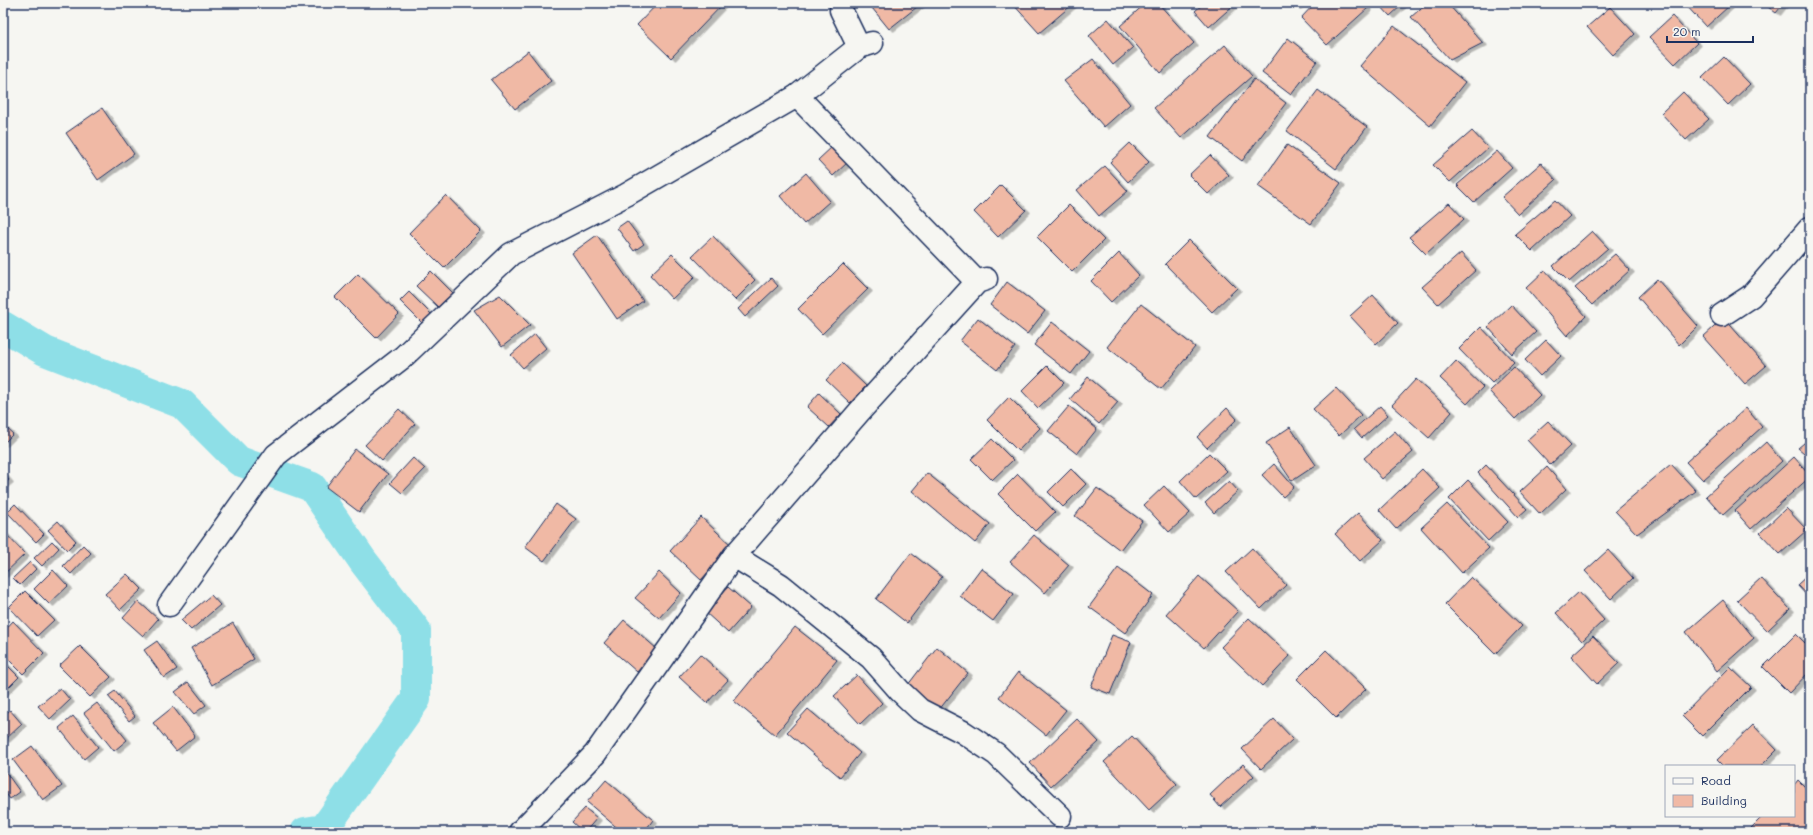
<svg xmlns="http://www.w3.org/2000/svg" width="1813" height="835" font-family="Mali,sans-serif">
<defs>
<filter id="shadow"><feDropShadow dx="4.5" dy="2.5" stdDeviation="0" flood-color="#0004"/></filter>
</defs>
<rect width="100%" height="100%" fill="#f6f6f2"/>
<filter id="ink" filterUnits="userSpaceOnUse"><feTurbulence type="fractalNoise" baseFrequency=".025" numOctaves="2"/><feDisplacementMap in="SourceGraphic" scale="8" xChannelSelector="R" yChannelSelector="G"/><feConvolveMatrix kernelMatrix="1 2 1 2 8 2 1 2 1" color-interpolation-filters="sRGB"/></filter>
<g filter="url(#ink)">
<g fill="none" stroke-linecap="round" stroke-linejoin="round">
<path stroke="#8edfe7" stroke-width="30" d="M3,326L45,351L182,404L239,461L312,487L363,561L416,630V699L324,829L305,832"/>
</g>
<g fill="#f0b9a5" stroke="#1b2f5e" filter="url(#shadow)">
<path d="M658,3H724L671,58L637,25Z"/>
<path d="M868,3H922L889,29Z"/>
<path d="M1012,3H1072L1073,4L1039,33Z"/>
<path d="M1146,3H1158L1194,43L1160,73L1120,26Z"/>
<path d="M1204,3H1236L1209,27L1195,11Z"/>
<path d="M1292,3H1301L1296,7Z"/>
<path d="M1315,3H1364L1368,8L1327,45L1301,18Z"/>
<path d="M1378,3H1404L1390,16Z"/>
<path d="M1427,3H1447L1483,43L1450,60L1411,17Z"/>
<path d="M1684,3H1726L1729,6L1706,27Z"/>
<path d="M1763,3H1784L1776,13Z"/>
<path d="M1610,7L1635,34L1613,55L1587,27Z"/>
<path d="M1672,16L1697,43L1675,64L1649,37Z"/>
<path d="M1108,19L1133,48L1113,65L1089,36Z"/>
<path d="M1394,26L1465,82L1430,126L1360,66Z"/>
<path d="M1288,38L1317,61L1291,95L1262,73Z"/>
<path d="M1225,45L1252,76L1181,138L1154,108Z"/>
<path d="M528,51L551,81L515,109L491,80Z"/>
<path d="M1724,57L1750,84L1728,105L1702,78Z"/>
<path d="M1093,59L1130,104L1104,127L1064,81Z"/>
<path d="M1254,79L1286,103L1242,161L1210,137Z"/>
<path d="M1318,90L1367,127L1336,169L1287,131Z"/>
<path d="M1683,92L1709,119L1686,140L1661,113Z"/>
<path d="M102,108L134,154L98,180L66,133Z"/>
<path d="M1472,131L1488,148L1450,182L1433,165Z"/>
<path d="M1130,143L1149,162L1128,182L1110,162Z"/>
<path d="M1287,145L1341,183L1311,224L1258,186Z"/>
<path d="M833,146L848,162L833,176L818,160Z"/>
<path d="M1497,151L1512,168L1474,202L1457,185Z"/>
<path d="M1210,155L1229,175L1208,194L1189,175Z"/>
<path d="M1541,163L1556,180L1518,214L1502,197Z"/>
<path d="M1105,166L1128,191L1099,216L1077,190Z"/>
<path d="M806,173L830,201L804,224L780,196Z"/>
<path d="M1001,185L1026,210L998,237L974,212Z"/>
<path d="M446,195L481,231L444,268L409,233Z"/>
<path d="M1555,200L1570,216L1532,251L1515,234Z"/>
<path d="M1449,203L1464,219L1426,254L1409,237Z"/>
<path d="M1069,205L1104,240L1072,272L1037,237Z"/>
<path d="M627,221L644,244L634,251L617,228Z"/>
<path d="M1592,231L1608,248L1569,282L1553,266Z"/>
<path d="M597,235L643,301L617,319L572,253Z"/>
<path d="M713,236L755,280L735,300L692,256Z"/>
<path d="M1189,240L1237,288L1212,312L1165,264Z"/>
<path d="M1119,253L1139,275L1111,302L1091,281Z"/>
<path d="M1461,253L1476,270L1438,304L1422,287Z"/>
<path d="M672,254L695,277L672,299L650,275Z"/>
<path d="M1615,254L1630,270L1592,305L1575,288Z"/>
<path d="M843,264L868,289L822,334L798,309Z"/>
<path d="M1545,270L1586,316L1567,336L1526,288Z"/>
<path d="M431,271L453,293L438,307L416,286Z"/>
<path d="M358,274L399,314L376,338L335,297Z"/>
<path d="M771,278L778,286L745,317L738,309Z"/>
<path d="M1657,279L1698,326L1679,345L1638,297Z"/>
<path d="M1007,282L1045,311L1027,334L990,305Z"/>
<path d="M409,292L436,319L427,328L400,301Z"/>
<path d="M500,295L530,325L502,347L474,310Z"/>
<path d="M1373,295L1398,323L1376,344L1350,316Z"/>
<path d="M1141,304L1195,347L1161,389L1107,347Z"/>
<path d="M1511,305L1536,332L1512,354L1488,327Z"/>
<path d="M978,318L1015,347L997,370L960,341Z"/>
<path d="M1724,318L1766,366L1745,384L1703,337Z"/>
<path d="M1052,322L1089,351L1071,374L1034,345Z"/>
<path d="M1481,327L1514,362L1492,383L1459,349Z"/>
<path d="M535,334L546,348L523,368L511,355Z"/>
<path d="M1546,340L1561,356L1540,376L1525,360Z"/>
<path d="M1456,361L1483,387L1467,404L1440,378Z"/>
<path d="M842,363L866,386L850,403L826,380Z"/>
<path d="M1047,366L1064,383L1038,408L1022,391Z"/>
<path d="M1514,367L1540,395L1515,419L1489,391Z"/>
<path d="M1088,377L1118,402L1099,424L1070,399Z"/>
<path d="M1416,379L1452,412L1429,438L1392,405Z"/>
<path d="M1336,388L1361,415L1339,436L1313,409Z"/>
<path d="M819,393L841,414L829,427L807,407Z"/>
<path d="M1009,397L1040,428L1018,451L987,420Z"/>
<path d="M1069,406L1097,429L1077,454L1048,431Z"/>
<path d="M1380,406L1388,415L1362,438L1354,429Z"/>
<path d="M1227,408L1237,419L1207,448L1197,437Z"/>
<path d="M1746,408L1762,427L1703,480L1686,462Z"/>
<path d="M399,409L415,424L382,461L365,445Z"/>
<path d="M1548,421L1571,445L1550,465L1527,440Z"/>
<path d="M3,425L13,434L3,444Z"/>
<path d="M1290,427L1316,465L1292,481L1266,443Z"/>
<path d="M1395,431L1413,452L1382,479L1364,458Z"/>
<path d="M1810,438V458L1798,448Z"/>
<path d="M992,439L1013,460L992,480L971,459Z"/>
<path d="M1766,442L1782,461L1723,515L1706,496Z"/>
<path d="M355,449L388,474L359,512L326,487Z"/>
<path d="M1209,453L1227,471L1196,499L1180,481Z"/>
<path d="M1794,457L1810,475V477L1751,529L1735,511Z"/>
<path d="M413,458L425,469L402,493L390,483Z"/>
<path d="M1274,464L1294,487L1283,497L1262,475Z"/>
<path d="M1671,464L1696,491L1637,534L1615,511Z"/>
<path d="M1486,465L1527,509L1518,517L1478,473Z"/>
<path d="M1547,467L1566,489L1540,514L1520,492Z"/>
<path d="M1071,469L1086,484L1063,507L1048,492Z"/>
<path d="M1422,469L1440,488L1396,529L1379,510Z"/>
<path d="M3,473L9,480L3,485Z"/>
<path d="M927,473L990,524L975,543L912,491Z"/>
<path d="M1018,474L1055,512L1035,531L998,494Z"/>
<path d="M1468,480L1508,522L1488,541L1449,499Z"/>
<path d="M1229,481L1238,491L1214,513L1205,503Z"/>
<path d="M1164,486L1190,513L1169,532L1144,505Z"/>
<path d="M1097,488L1142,521L1120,550L1075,516Z"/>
<path d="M1810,496V505L1806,500Z"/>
<path d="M15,504L44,534L36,542L7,512Z"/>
<path d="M556,504L576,519L544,561L525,547Z"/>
<path d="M1447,504L1489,548L1462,573L1421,528Z"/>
<path d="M1786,508L1807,530L1780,554L1760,533Z"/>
<path d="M1358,513L1383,540L1360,561L1335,534Z"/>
<path d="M701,517L732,546L701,580L670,551Z"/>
<path d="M58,521L76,541L67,550L48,530Z"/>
<path d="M3,531L25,554L3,575Z"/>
<path d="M1034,535L1069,565L1045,593L1010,562Z"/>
<path d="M52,541L59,548L42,566L34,558Z"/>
<path d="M83,545L91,553L71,574L63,566Z"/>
<path d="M1252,548L1286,585L1261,609L1226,572Z"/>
<path d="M1608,550L1633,578L1611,599L1585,571Z"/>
<path d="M911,553L942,577L907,623L876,599Z"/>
<path d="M30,562L36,569L20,585L13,578Z"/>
<path d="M981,568L1014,594L993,621L960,596Z"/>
<path d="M1118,568L1153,595L1125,633L1089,607Z"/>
<path d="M53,570L68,586L49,604L34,589Z"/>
<path d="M659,572L681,593L659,618L635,598Z"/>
<path d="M1810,573V599L1797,585Z"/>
<path d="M127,574L142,589L120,610L105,594Z"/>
<path d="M1199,576L1238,611L1204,648L1166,614Z"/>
<path d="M1471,577L1522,626L1495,654L1445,604Z"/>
<path d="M1761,578L1790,609L1767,631L1737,600Z"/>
<path d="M728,587L751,607L728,633L705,612Z"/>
<path d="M25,591L54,620L37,636L9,607Z"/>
<path d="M1579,592L1604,620L1582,641L1556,613Z"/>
<path d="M211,595L220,605L191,630L181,620Z"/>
<path d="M1723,600L1754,638L1717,671L1686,632Z"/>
<path d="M138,601L158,619L143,636L123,618Z"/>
<path d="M1249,618L1290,656L1262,686L1221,647Z"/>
<path d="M624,620L657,649L637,672L604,643Z"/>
<path d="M13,621L44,653L23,674L3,654V632Z"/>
<path d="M233,623L254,659L212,685L191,648Z"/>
<path d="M795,627L837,660L775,735L734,701Z"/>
<path d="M1796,634L1810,648V671L1789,693L1763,667Z"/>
<path d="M1112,635L1131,642L1110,694L1091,687Z"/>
<path d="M1593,636L1619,663L1597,684L1571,656Z"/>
<path d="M157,641L177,669L164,678L144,650Z"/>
<path d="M80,646L111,677L90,697L59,666Z"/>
<path d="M937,647L968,673L935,715L904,690Z"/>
<path d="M1326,650L1366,689L1336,718L1297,679Z"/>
<path d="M700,654L728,680L707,703L679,677Z"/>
<path d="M3,661L19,677L3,693Z"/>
<path d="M1730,667L1751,687L1702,736L1682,716Z"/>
<path d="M1018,672L1066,710L1046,735L999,697Z"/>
<path d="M857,675L882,703L860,724L834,696Z"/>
<path d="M188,682L206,705L194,714L175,692Z"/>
<path d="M60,688L70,700L50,719L38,706Z"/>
<path d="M115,691L135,716L129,721L108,696Z"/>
<path d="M97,703L127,740L114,751L84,713Z"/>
<path d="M173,707L195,736L176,751L153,723Z"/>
<path d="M808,709L860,753L840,777L787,732Z"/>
<path d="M10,710L22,724L5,740L3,737V717Z"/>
<path d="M73,716L98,747L84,759L59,728Z"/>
<path d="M1077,719L1099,742L1051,786L1030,763Z"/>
<path d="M1274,719L1293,739L1261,769L1242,749Z"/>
<path d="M1753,725L1777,750L1761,766H1723L1717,760Z"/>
<path d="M1132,736L1177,784L1149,810L1104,762Z"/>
<path d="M32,746L62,786L43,800L13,760Z"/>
<path d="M1243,764L1254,776L1220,807L1210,795Z"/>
<path d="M5,771L20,792L10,799L3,790V772Z"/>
<path d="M606,780L653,820L644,832H622L587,802Z"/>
<path d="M1798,780L1810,792V832H1756L1751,828L1763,816H1794V785Z"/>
<path d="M585,808L597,818L585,832H583L572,822Z"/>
</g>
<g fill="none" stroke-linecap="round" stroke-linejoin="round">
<g stroke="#1b2f5e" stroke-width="25">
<g id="minor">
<path d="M841,10L859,47"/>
<path d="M797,96L977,282"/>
<path d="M986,279L977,282L860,411L734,556L781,585L871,658L900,691L920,710L963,732L996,754L1060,816"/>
<path d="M1722,315L1751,296L1810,228"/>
<path d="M169,605L276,455L403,357L511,254L626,195L797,96L859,47L872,43"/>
<path d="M520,832L595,754L734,556"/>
</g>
</g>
<use href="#minor" stroke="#f6f6f2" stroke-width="22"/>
</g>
</g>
<rect width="1813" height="835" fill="none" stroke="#f6f6f2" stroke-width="16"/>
<rect x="8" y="8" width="1797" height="819" fill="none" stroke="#1b2f5e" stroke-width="1.5" filter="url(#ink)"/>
<rect x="1665" y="765" width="130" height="52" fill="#f6f6f2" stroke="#9ea6b7"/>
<rect x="1673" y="778" width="20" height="6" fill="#f6f6f2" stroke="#9ea6b7"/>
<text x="1701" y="785" font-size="12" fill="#1b2f5e">Road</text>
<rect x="1673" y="795" width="20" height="12" fill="#f0b9a5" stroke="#9ea6b7"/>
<text x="1701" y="805" font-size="12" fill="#1b2f5e">Building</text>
<path d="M1667 36v6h86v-6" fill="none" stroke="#1b2f5e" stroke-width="2"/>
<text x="1673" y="36" font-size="12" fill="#1b2f5e" stroke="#f6f6f2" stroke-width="3" paint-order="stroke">20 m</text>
</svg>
